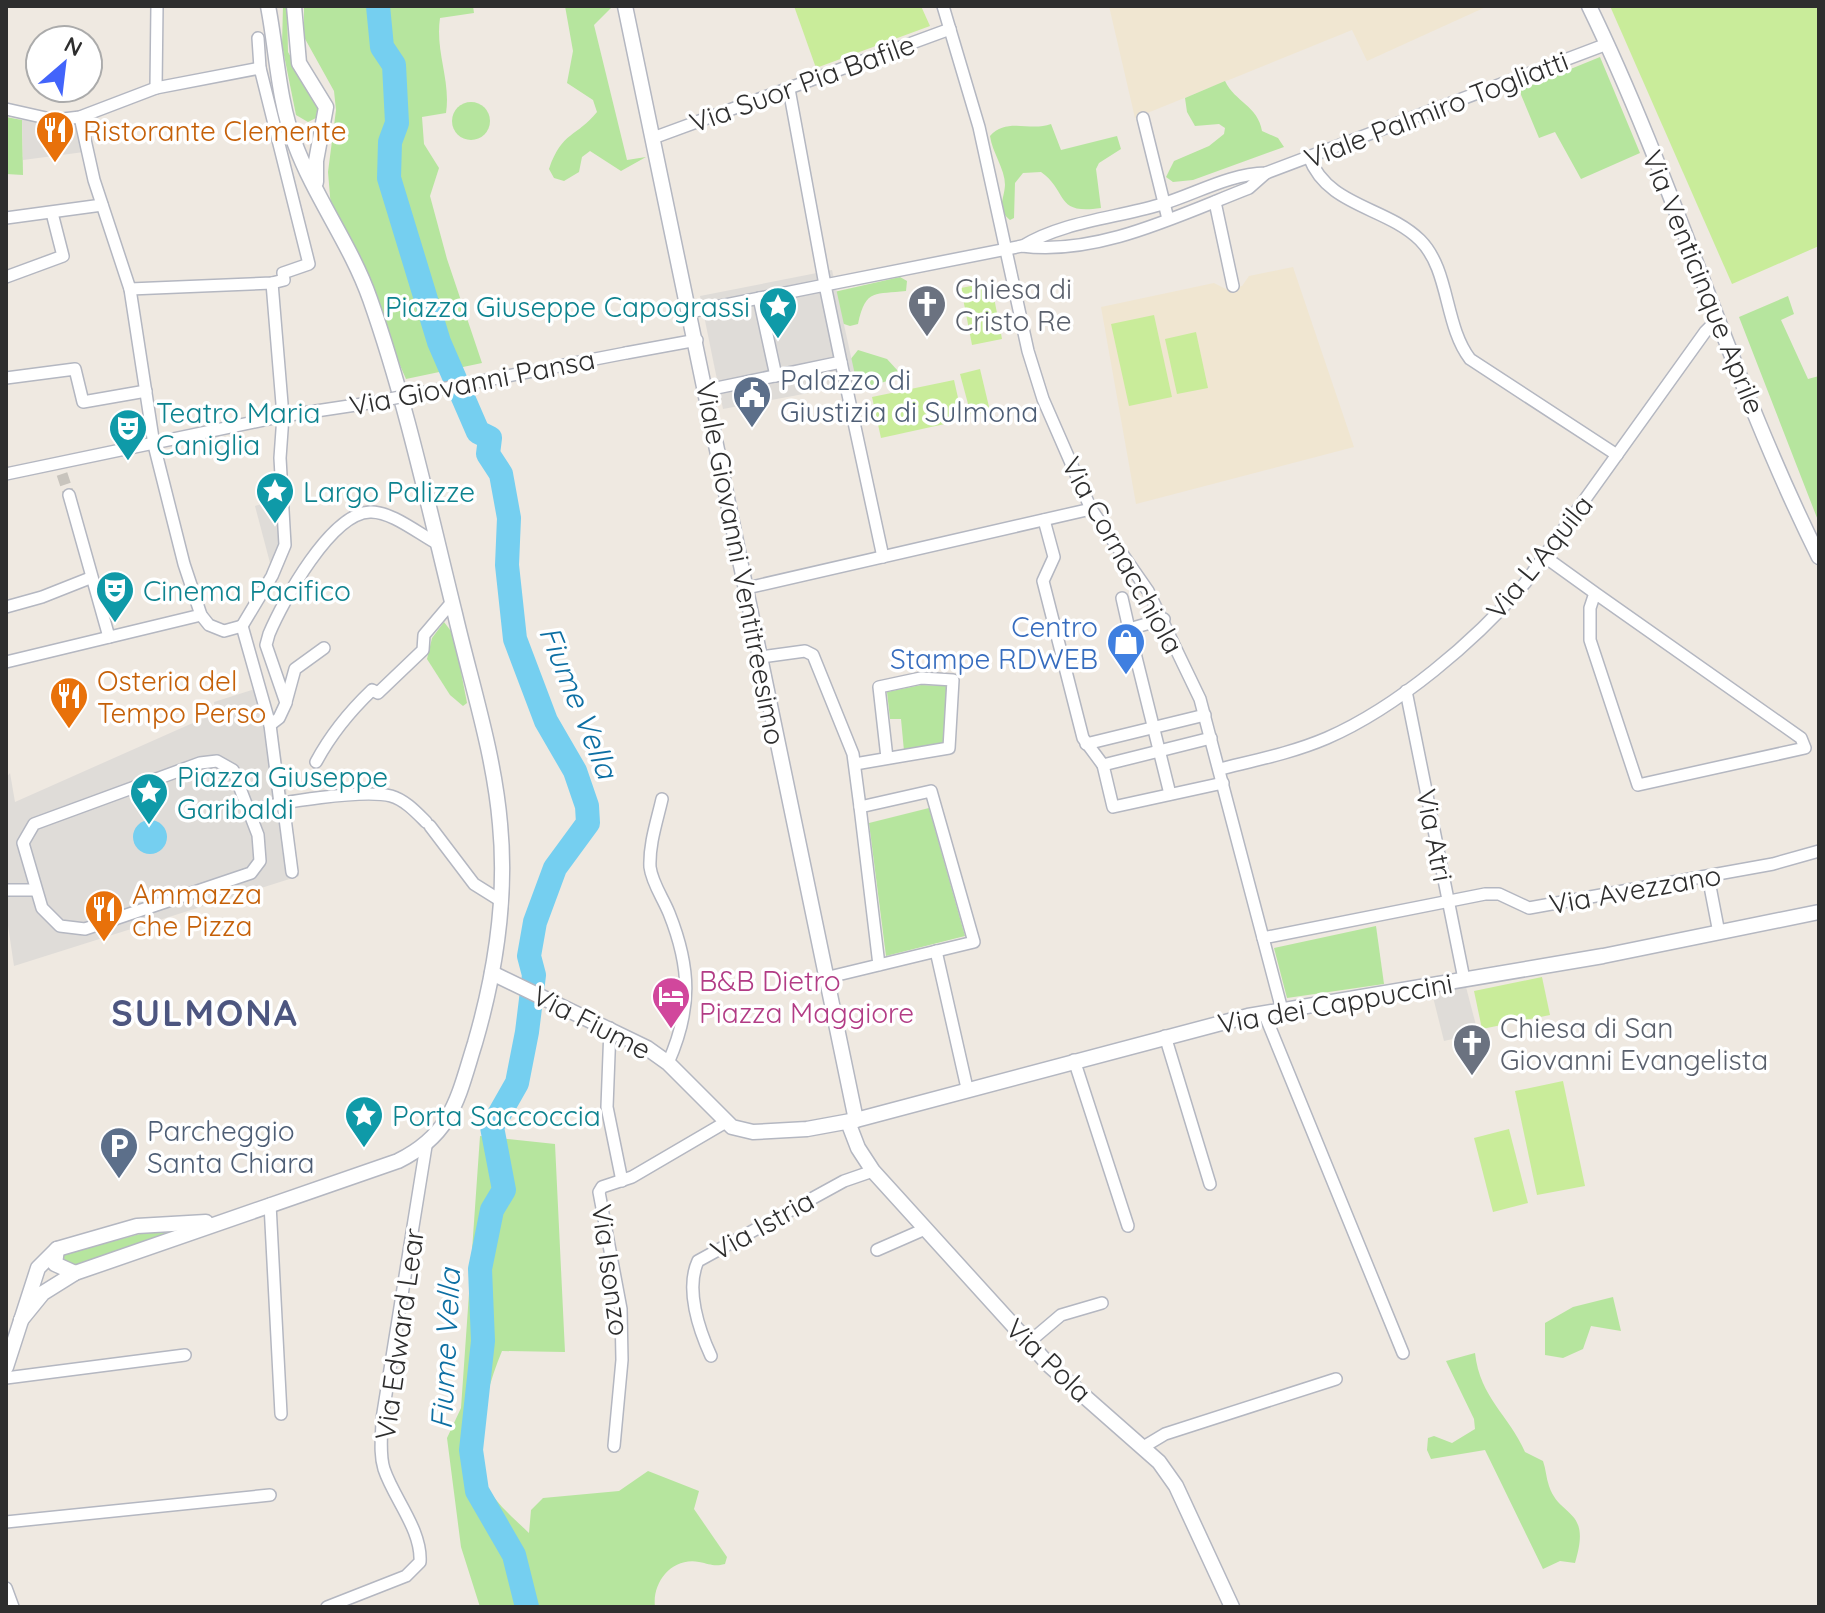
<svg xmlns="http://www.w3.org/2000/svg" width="1825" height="1613" font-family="Quicksand,sans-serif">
<rect width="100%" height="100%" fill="#efe9e1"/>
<g fill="#f0e6d1">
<path d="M1109,6H1488L1367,61L1352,30L1135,118Z"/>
<path d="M1293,267L1354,447L1136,504L1101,307L1214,283L1226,289L1242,286L1249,276Z"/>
</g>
<g fill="#b6e59e">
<path d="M283,6H287L288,52L318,105L316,118L308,122L296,115L282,45Z"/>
<path d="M304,6H473L474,13L440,18C435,52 451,80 446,113L422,117L424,144L439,168L430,196L447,259L482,363L406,379L331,208L328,172L336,110L334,91L304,37Z"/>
<path d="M565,6H613L594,25L627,160L646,157L621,171L590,151L582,157L579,172L564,181L554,178L549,169C562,131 577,137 597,112L593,100L567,83L573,51Z"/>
<path d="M1600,57L1640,153L1581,179L1555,132L1539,138L1519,90Z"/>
<path d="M1225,81C1235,102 1258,106 1262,131L1278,138L1284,147L1193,180L1173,182L1166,177L1174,161L1209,146L1224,134L1225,128L1219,124L1195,126L1187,112L1185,98Z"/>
<circle cx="471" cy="121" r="19"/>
<path d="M6,117L22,120L23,175L6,174Z"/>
<path d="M1051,124L1061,150L1117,136L1121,149L1099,163L1096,169L1101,208C1054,215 1069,192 1041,172L1023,173L1015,183L1014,218L1010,220C996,208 1004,201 1005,185C1005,169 992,152 990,136C1007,117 1030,132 1051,124Z"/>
<path d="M900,277L907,281L906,291C876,295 866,287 858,324L850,326L841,323L834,292Z"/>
<path d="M1788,296L1794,314L1781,320L1808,379L1819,376V523L1739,317Z"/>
<path d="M858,350L887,359L898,371L897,378L871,386L853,381L850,360Z"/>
<path d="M444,622L454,635L467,703L463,706L450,695L427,659L432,638Z"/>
<path d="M921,685L947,686L945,745L904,751L901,719H890L887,692Z"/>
<path d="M929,808L965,936L886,956L869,823Z"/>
<path d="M1376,926L1384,984L1287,998L1274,948Z"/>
<path d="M480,1136L555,1144L565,1352L502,1351C486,1390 473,1438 485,1481C490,1499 516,1520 529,1533L531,1510L543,1498L619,1491L648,1471L699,1491L694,1509L727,1557L725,1564C714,1567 710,1564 699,1562C672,1557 652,1582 655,1607H480L461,1547L447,1438L461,1408Z"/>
<path d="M162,1228L167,1231L163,1235L69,1267L63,1265L62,1255Z"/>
<path d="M1613,1297L1621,1331L1591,1326L1583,1349L1563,1358L1545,1355V1323L1573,1307Z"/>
<path d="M1475,1353C1480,1398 1509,1415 1525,1452L1543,1461C1546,1469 1546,1478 1549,1486C1560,1519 1592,1507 1575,1563L1560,1561L1543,1569L1485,1450L1431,1459L1427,1450L1428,1438L1434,1436L1452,1443L1475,1429L1474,1419L1446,1361Z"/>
</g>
<g fill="#c9ec9a">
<path d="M794,6H921L930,26L816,68Z"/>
<path d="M1610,6H1819V246L1732,284Z"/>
<path d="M991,282L1002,339L972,345L961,288Z"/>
<path d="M1154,315L1172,397L1129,406L1111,324Z"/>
<path d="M1196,332L1208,388L1177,394L1165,339Z"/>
<path d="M980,369L990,411L971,415L960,374Z"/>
<path d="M954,380L963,420L881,438L872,397Z"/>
<path d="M1542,977L1550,1015L1482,1029L1474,991Z"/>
<path d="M1563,1081L1585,1186L1537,1195L1515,1091Z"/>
<path d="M1509,1129L1528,1203L1493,1212L1474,1138Z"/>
</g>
<g fill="#dfdcd8">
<path d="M22,120L77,123L84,152L23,160Z"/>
<path d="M832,270L857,384L723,409L700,296Z"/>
<path d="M287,496L292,544L274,578L255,506Z"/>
<path d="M255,689L277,728L299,876L14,966L6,912V778L10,773L15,802L195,722L193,716L215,708L214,702Z"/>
<path d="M1466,987L1478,1033L1444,1041L1432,993Z"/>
</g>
<circle fill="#75cff0" cx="150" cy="837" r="17"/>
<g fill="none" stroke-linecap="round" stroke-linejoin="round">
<path stroke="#75cff0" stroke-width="24" d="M378,6L382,47L394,65L397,123L390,142L389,178L439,342L478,432L490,438L488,454L501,474L509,518L507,565L515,639L546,721L575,771L587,806L588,823L555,868L535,922L529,956L534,975L527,1032L517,1083L492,1127L504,1190L492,1210L480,1269L483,1341L471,1450L477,1491L514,1555L527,1607"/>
<path stroke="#c8c4bd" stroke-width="11" stroke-dasharray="11 5.5" stroke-linecap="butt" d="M62,474L69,495"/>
<g stroke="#b4b7c1" stroke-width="14">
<g id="minor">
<path d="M943,6L979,127L1028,351L1043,399L1091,509L1148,591L1200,699L1282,1010"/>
<path d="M156,88L157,6"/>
<path d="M789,89L825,285L1022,246C1098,256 1179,215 1249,188L1266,173"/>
<path d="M6,109L55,120L80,117L156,88L260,68"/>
<path d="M80,117L94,180L130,289L154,445L184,564L201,615L209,625L224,631L242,626"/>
<path d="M1143,118L1168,219"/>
<path d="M653,138L950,29"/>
<path d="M1309,157C1328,207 1385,206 1420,240C1450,270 1444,325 1470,359L1617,455"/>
<path d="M1215,202L1233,286"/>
<path d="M6,218L102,205"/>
<path d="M1023,246C1062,222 1115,218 1159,205C1196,194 1228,174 1266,173L1607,44"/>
<path d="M6,277L63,256L52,213"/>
<path d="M130,289L272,283L284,280L283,273L309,264L260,68L258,38"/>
<path d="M759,298L776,376"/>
<path d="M690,312L825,285L841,362L707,390"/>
<path d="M626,353L697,340"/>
<path d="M841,362L883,557"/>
<path d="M6,378L75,369L83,402L146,391"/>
<path d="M6,474L283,416L369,403"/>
<path d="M69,495L109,637"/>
<path d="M1044,520L1054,557L1043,581L1083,738L1103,765"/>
<path d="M1545,557L1595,593L1590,608V640L1638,785L1805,748L1801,738L1595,593"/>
<path d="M747,588L1091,509"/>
<path d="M1122,598L1129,629"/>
<path d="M6,607L42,597L90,578"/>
<path d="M1164,619L1129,629L1170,794"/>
<path d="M242,626L272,576L285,545L280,458L283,416L272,283"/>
<path d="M242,626L270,725L280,803"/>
<path d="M761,657L805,651L813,655L853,754L860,807"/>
<path d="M6,662L201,615"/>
<path d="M1406,691L1464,979"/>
<path d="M286,702L295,669L324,648"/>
<path d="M270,725L279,718L286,703L266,645L269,634C283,601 331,513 370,512C391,511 419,534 438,544"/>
<path d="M1211,738L1103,765L1113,807L1223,783"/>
<path d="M1086,744L1205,715"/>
<path d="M217,761L233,770L258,835L260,861L251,873L85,929L60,926L42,908L23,843L34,824L200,763Z"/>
<path d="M316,762C331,734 349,712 372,690L378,693L423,650L424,635L452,602"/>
<path d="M855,764L949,748L953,680L921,678L879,687L887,758"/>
<path d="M1220,769C1256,760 1292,753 1327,738C1398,707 1475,641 1525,583L1705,332L1717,320"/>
<path d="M662,799C657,821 649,844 650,867C652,883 663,898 669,913C691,968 692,1009 668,1063"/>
<path d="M283,803L292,872"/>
<path d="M250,811C278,802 364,789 391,796C405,800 416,812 426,822"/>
<path d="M430,826L474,884L498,899"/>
<path d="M1708,876L1719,933"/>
<path d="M6,890H36"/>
<path d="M1263,938L1485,894H1499L1529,908L1773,864L1819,851"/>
<path d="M936,951L967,1088"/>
<path d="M825,978L974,942L931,791L860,807L879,965"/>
<path d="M1264,1013L1403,1353"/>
<path d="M610,1028L607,1107L622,1181"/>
<path d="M1165,1036L1210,1184"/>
<path d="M1074,1060L1128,1226"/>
<path d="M270,1204L281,1414"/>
<path d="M877,1250L925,1229"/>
<path d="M1028,1343L1061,1315L1102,1303"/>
<path d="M711,1356C699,1330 685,1289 698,1261L844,1181L873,1171"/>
<path d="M6,1378L185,1355"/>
<path d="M614,1446L622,1360L621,1309L599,1192L602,1187L632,1177L726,1122"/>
<path d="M1145,1446L1165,1434L1336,1379"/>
<path d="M6,1522L270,1495"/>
<path d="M6,1588L13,1607"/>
<path d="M327,1607L406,1576L420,1562C422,1530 394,1499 384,1469C379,1453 382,1435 382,1419L426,1146"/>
</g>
</g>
<g stroke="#b4b7c1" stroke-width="17">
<g id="tertiary">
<path d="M294,6L299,63L326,107L316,161V182"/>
<path d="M625,6L856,1120"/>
<path d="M1589,6C1676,185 1730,379 1819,557"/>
<path d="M492,973L647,1048L668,1063L732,1127L753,1132L807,1129L856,1120L1248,1016L1603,956L1819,912"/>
<path d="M848,1122L858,1148L873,1171L1050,1366L1159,1462L1176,1486L1232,1607"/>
<path d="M57,1249L55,1264L75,1273"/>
<path d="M21,1320L43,1293L75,1273L398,1161C453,1134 458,1097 475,1043C495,974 507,896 500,824C494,753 471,683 455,614C429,509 406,401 370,299C351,245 315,198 295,144C278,100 277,52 268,6"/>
<path d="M6,1367L38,1268L57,1249L137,1226L206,1222"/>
</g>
</g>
<use href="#minor" stroke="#fff" stroke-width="11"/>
<use href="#tertiary" stroke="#fff" stroke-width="14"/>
<g stroke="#b4b7c1" stroke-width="14" stroke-linecap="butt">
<path id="minor-bridge" d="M369,403L626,353"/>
</g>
<use href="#minor-bridge" stroke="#fff" stroke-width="11"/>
</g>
<defs>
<g id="restaurant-pin" transform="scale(2)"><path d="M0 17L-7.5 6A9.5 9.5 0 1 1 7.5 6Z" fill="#e8710a" stroke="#fff"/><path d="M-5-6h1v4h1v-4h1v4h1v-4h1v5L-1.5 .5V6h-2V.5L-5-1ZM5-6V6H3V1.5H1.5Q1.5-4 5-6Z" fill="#fff"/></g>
<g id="church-pin" transform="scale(2)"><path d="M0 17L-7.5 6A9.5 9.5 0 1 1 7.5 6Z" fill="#6b7280" stroke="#fff"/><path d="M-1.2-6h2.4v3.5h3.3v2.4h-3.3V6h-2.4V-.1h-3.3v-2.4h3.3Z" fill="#fff"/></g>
<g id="sight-pin" transform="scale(2)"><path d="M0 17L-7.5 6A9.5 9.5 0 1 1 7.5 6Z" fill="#0f9aa8" stroke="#fff"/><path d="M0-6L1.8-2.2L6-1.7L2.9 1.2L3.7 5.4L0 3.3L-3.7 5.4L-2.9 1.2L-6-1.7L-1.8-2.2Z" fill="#fff"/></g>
<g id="civic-pin" transform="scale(2)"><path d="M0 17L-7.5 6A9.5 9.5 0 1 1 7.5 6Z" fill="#5c6f8a" stroke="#fff"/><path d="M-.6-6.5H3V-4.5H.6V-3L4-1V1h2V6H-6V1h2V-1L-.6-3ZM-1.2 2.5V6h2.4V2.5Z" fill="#fff"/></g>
<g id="theatre-pin" transform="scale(2)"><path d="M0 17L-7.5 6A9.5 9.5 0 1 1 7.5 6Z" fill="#0f9aa8" stroke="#fff"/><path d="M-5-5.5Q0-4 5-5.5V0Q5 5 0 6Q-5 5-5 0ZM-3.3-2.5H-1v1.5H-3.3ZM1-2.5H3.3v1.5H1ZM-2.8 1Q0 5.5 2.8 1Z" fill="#fff"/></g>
<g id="shop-pin" transform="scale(2)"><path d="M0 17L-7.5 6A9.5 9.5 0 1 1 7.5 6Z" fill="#3f7fe0" stroke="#fff"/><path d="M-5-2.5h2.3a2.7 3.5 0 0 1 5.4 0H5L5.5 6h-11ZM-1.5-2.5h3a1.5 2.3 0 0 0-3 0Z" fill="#fff"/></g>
<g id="hotel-pin" transform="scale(2)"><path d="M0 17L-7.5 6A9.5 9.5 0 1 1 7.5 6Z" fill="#d1479c" stroke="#fff"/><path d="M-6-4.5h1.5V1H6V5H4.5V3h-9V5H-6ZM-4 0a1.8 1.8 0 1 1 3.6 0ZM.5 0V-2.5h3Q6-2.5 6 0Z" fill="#fff"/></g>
<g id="parking-pin" transform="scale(2)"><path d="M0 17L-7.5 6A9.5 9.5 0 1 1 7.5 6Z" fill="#5c6f8a" stroke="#fff"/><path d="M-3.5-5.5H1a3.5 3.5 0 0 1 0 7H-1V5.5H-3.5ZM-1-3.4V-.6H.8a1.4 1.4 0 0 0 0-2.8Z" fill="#fff"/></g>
</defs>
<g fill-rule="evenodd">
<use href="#restaurant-pin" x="55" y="130"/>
<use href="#church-pin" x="927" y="304"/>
<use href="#sight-pin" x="778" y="306"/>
<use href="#civic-pin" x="752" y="395"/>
<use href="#theatre-pin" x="128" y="428"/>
<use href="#sight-pin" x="275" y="491"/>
<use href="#theatre-pin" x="115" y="590"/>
<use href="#shop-pin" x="1126" y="642"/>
<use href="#restaurant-pin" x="69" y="696"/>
<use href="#sight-pin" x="149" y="792"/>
<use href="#restaurant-pin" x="104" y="909"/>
<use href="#hotel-pin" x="671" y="996"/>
<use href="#church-pin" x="1472" y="1043"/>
<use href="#sight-pin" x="364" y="1115"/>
<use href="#parking-pin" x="119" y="1146"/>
</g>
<g text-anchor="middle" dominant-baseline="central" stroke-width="7" stroke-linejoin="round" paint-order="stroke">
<g font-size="28" fill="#2e2e2e" stroke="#fff">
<text transform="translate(802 83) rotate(-20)">Via Suor Pia Bafile</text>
<text transform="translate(1436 109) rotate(-21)">Viale Palmiro Togliatti</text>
<text transform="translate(1704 282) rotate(68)">Via Venticinque Aprile</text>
<text transform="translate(472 382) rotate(-11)">Via Giovanni Pansa</text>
<text transform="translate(1123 555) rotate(61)">Via Cornacchiola</text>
<text transform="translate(1539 557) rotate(-51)">Via L'Aquila</text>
<text transform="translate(741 563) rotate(79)">Viale Giovanni Ventitreesimo</text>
<text transform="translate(1435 835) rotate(79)">Via Atri</text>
<text transform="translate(1635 889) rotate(-10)">Via Avezzano</text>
<text transform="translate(1335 1003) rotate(-10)">Via dei Cappuccini</text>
<text transform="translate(592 1022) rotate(27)">Via Fiume</text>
<text transform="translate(762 1225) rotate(-29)">Via Istria</text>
<text transform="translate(611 1270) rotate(82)">Via Isonzo</text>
<text transform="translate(399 1334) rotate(-82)">Via Edward Lear</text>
<text transform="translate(1049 1360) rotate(44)">Via Pola</text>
</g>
<g font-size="28" fill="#c56008" stroke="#fff" text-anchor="start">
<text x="83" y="130">Ristorante Clemente</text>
<text x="97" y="680">Osteria del<tspan x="97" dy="32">Tempo Perso</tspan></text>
<text x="132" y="893">Ammazza<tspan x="132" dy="32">che Pizza</tspan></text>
</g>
<g font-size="28" fill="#5b616d" stroke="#fff" text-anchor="start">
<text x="955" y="288">Chiesa di<tspan x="955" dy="32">Cristo Re</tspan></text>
<text x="1500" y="1027">Chiesa di San<tspan x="1500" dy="32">Giovanni Evangelista</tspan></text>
</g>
<g font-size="28" fill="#0d838f" stroke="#fff" text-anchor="start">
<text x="750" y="306" text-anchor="end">Piazza Giuseppe Capograssi</text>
<text x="156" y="412">Teatro Maria<tspan x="156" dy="32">Caniglia</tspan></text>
<text x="303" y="491">Largo Palizze</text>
<text x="143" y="590">Cinema Pacifico</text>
<text x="177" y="776">Piazza Giuseppe<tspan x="177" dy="32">Garibaldi</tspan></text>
<text x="392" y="1115">Porta Saccoccia</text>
</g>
<g font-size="28" fill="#4e5e75" stroke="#fff" text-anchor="start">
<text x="780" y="379">Palazzo di<tspan x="780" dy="32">Giustizia di Sulmona</tspan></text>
<text x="147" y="1130">Parcheggio<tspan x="147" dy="32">Santa Chiara</tspan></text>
</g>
<g font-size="28" fill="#366cbe" stroke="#fff" text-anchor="end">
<text x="1098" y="626">Centro<tspan x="1098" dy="32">Stampe RDWEB</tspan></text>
</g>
<g font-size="28" fill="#b23c85" stroke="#fff" text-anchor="start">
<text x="699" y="980">B&amp;B Dietro<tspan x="699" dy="32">Piazza Maggiore</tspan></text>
</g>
<g font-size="30" font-style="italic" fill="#0d6fa3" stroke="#fff">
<text transform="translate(579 702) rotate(68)">Fiume Vella</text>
<text transform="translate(445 1349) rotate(-87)">Fiume Vella</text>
</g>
<g font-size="36" font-weight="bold" letter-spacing="2" fill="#4d5680" stroke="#fff">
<text x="205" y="1012">SULMONA</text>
</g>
</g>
<rect width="1825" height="1613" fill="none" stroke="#2e2e2e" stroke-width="16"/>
<g transform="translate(64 64) rotate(28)"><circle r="38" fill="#ffffff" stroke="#ababab" stroke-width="2"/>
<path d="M0-6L14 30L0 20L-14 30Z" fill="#4264fb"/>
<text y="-12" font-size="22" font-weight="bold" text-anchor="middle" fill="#2e2e2e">N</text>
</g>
</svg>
